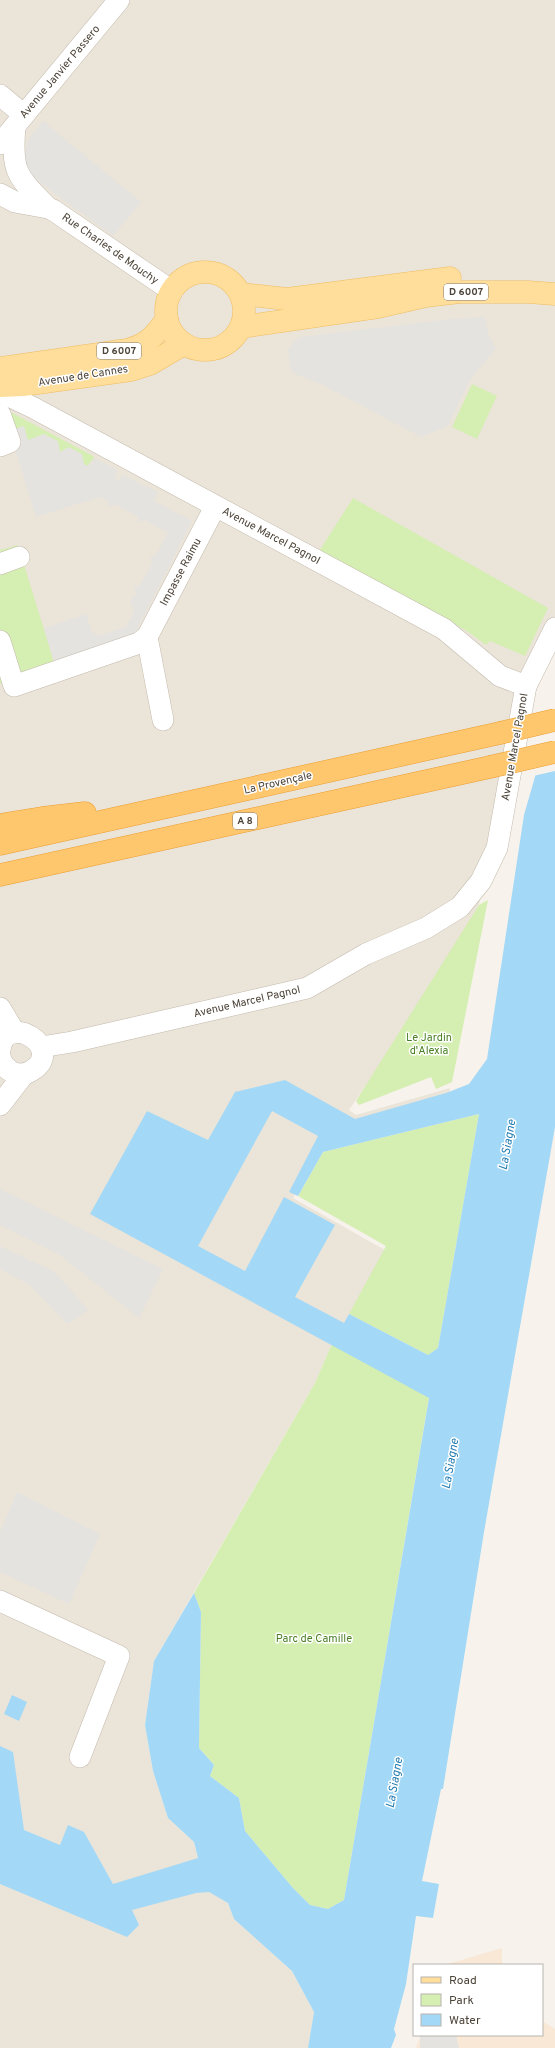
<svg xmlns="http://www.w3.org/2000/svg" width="555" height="2048" font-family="Overpass,sans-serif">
<rect width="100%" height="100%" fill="#f7f2eb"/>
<path fill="#ebe4d9" d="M0,0H555V617L550,623L531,656L509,717L501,794L479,905L437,981L349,1110L356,1115L450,1088L447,1119L320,1149L293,1198L406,1262L332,1344L315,1383L154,1661L145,1725L153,1771L168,1818L194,1842L198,1858L196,1859L210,1892L228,1903L234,1919L292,1971L314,2012L308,2048H0Z"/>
<g fill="#f9e8d5">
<path d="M502,1948V1965H448V1964Z"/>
<path d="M542,2021L555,2029V2048H416L421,2035H542Z"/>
</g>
<g fill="#d5eeb1">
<path d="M472,384L497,396L477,439L452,427Z"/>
<path d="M1,407L93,456L94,458L87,466L7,431Z"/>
<path d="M353,498L548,608L525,656L490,641L486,645L467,631L318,553Z"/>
<path d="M18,545L54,662L0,684V550Z"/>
<path d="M488,900L452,1082L436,1089L431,1077L359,1105L356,1101L479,905Z"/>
<path d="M479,1114L438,1348L428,1355L349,1314L386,1246L298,1196L323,1152Z"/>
<path d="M332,1344L429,1397L344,1900L328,1909L310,1905L293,1888L245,1831L239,1798L210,1776L214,1765L199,1748L201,1612L194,1593L315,1383Z"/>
</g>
<g fill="#e5e3df">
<path d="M43,121L141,202L113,236L43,185L31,174L24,158L28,140Z"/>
<path d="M485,317L489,337L496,348L470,380L448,426L421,437L323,385L293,373L290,366L288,349L299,337L452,319Z"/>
<path d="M24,426L28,440L44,434L58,441L60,452L69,447L82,454L84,464L87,466L91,464L94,458L118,470L115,477L117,482L123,475L158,492L154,501L192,521L135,633L54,662L44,628L86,614L92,632L98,636L126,627L134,611L130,601L136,593L134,587L140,585L152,563L150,557L156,555L168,533L144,520L139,522L137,516L116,505L109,506L107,501L100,497L36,517L16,452H13L7,431Z"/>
<path d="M0,1189L163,1269L139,1318L60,1255L0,1225Z"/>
<path d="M0,1246L55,1272L88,1310L67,1324L30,1285L0,1269Z"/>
<path d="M17,1492L100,1534L69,1604L0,1572V1532Z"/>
<path d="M420,2035H456L459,2048H420Z"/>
</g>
<g fill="#a3d9f7" fill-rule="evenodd">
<path d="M555,707V1127L484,1532L443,1789H441L422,1881L439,1884L433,1918L416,1916L406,1984L394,2029L396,2035L391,2048H308L314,2012L292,1971L234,1919L228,1903L209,1892L196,1893L132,1910L139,1925L127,1937L0,1884V1746L13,1752L24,1830L60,1845L68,1825L84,1832L113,1884L198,1858L194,1842L168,1818L153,1771L145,1725L154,1661L194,1593L201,1612L199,1748L214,1765L210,1776L239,1798L245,1831L293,1888L310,1905L328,1909L344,1900L429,1398L90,1214L147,1111L208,1140L235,1092L285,1080L355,1119L446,1093L469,1084L487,1059L524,815ZM272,1111L318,1136L289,1192L298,1196L323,1152L479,1114L438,1348L428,1355L349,1314L344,1323L295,1297L335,1225L284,1197L245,1271L198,1246Z"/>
<path d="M12,1695L27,1702L19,1721L4,1714Z"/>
</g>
<path fill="#f7f2eb" d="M555,705V771L533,776L553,706Z"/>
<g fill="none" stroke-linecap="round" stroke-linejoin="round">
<g stroke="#c3baac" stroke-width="22">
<g id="minor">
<path d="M0,95L24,115"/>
<path d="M15,126C11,173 17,176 48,208"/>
<path d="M0,144L119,0"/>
<path d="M0,194L15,202L48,208L53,210L172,291"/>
<path d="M0,392L32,407L444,629L500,676L526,686"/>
<path d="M0,414L10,442L0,446"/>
<path d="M0,564L19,557"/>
<path d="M147,637L163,720"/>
<path d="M0,641L14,686L139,643L147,637L215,507"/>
<path d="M0,1008L15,1033"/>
<path d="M41,1047L72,1042L307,988L366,954L426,928L460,907L481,881L497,848L526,686L555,628"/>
<path d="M0,1050C5,1009 68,1049 31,1071C18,1079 3,1070 0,1056"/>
<path d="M0,1105L24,1074"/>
<path d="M0,1601L119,1656L80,1757"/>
</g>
</g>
<g stroke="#efbd61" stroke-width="23">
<g id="major">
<circle cx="205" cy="311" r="39"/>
<path d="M241,294L287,299L450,278"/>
<path d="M241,327L378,307L426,296L459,292H528L555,294"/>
<path d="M0,368L127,350C149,344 154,336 167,319"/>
<path d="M0,386L23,385L131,370L150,364L184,344"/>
</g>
</g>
<g stroke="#eb9d30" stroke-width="23">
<g id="highway">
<path d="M0,825L42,818L85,813"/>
<path d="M0,844L500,733"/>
<path d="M0,875L490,767"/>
</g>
</g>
<use href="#minor" stroke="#fff" stroke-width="21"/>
<use href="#major" stroke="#ffde9b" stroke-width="22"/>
<use href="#highway" stroke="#ffc76d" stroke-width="22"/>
<g stroke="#eb9d30" stroke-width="23" stroke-linecap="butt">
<g id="highway-bridge">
<path d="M500,733L555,720"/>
<path d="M490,767L555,752"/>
</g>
</g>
<use href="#highway-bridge" stroke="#ffc76d" stroke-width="22"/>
</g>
<g text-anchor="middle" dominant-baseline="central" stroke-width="3" stroke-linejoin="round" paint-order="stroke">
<g fill="#fff" stroke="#827b74" stroke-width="1">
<rect x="444" y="284" width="44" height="16" rx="3"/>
<rect x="97" y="343" width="44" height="16" rx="3"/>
<rect x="233" y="813" width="24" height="16" rx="3"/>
</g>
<g font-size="10" font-weight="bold" fill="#4c4338">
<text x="466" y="292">D 6007</text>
<text x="119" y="351">D 6007</text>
<text x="245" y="821">A 8</text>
</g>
<g font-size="11" fill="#4c4338" stroke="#fff">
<text transform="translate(60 72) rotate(-50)">Avenue Janvier Passero</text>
<text transform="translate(110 249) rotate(35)">Rue Charles de Mouchy</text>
<text transform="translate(83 376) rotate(-9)">Avenue de Cannes</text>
<text transform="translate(271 536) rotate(28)">Avenue Marcel Pagnol</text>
<text transform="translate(181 572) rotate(-62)">Impasse Raimu</text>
<text transform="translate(515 747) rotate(-80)">Avenue Marcel Pagnol</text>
<text transform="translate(278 783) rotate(-13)">La Provençale</text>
<text transform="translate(247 1002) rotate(-13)">Avenue Marcel Pagnol</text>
</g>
<g font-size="11" fill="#4a7f23" stroke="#fff">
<text x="429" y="1038">Le Jardin<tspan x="429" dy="13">d'Alexia</tspan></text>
<text x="314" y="1639">Parc de Camille</text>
</g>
<g font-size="12" font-style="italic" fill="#237cb1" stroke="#fff">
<text transform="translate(508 1145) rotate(-80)">La Siagne</text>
<text transform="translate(451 1464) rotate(-80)">La Siagne</text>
<text transform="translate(395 1783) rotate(-80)">La Siagne</text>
</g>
</g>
<rect x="413" y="1964" width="130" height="72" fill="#ffffff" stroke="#b7b4af"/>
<rect x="421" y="1977" width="20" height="6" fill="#ffde9b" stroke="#b7b4af"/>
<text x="449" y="1984" font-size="12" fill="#4c4338">Road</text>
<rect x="421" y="1994" width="20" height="12" fill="#d5eeb1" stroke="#b7b4af"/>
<text x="449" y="2004" font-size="12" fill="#4c4338">Park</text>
<rect x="421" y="2014" width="20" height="12" fill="#a3d9f7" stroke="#b7b4af"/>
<text x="449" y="2024" font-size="12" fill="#4c4338">Water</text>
</svg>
